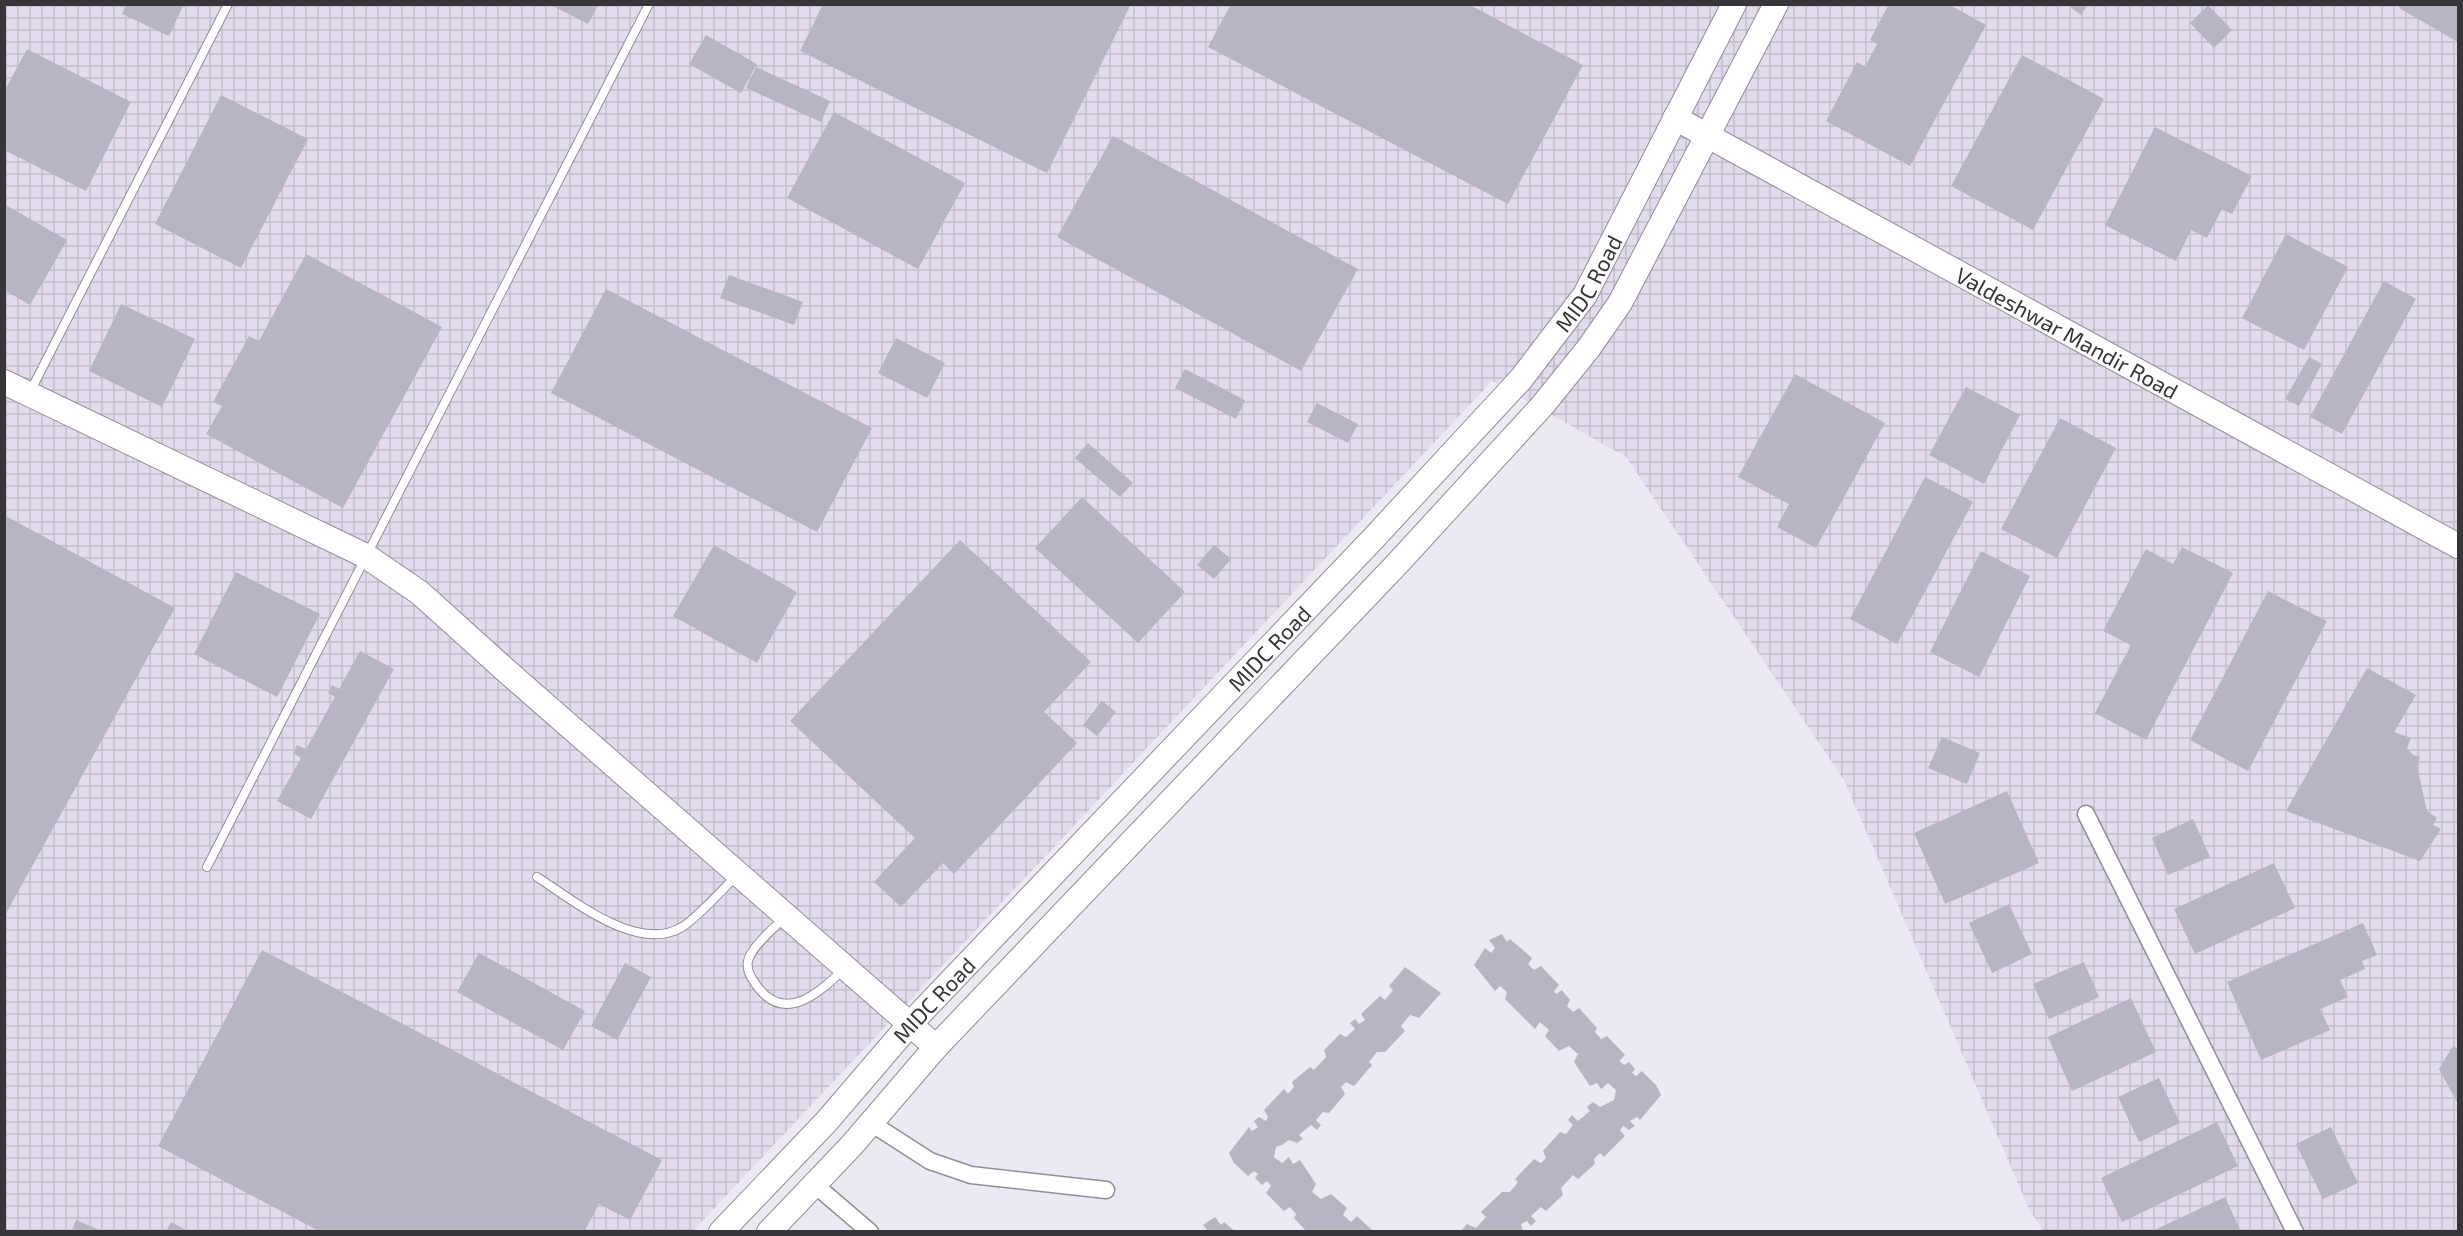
<svg xmlns="http://www.w3.org/2000/svg" width="2463" height="1236" font-family="'Exo 2',sans-serif">
<defs>
<pattern id="industrial-grid" width="8" height="8" patternUnits="userSpaceOnUse" patternTransform="scale(1.5)"><rect width="8" height="8" fill="#e3dbed"/><path d="M0 4h8M4 0v8" fill="none" stroke="#c3bdcc"/></pattern>
</defs>
<rect width="100%" height="100%" fill="#ede9f3"/>
<path fill="url(#industrial-grid)" d="M5,5H2458V1231H2043L2029,1209L1844,780L1626,457L1492,381L693,1231L5,1232Z"/>
<g fill="#b5b6c1">
<path d="M126,4H184L169,36L122,14Z"/>
<path d="M823,4H1131L1047,173L800,51Z"/>
<path d="M1231,4H1468L1583,65L1508,204L1208,47Z"/>
<path d="M1889,4H1948L1986,25L1910,166L1826,121L1857,62L1865,67L1877,44L1870,40Z"/>
<path d="M2066,4H2088L2081,15Z"/>
<path d="M2401,4H2458V42L2399,8Z"/>
<path d="M551,5H598L588,24Z"/>
<path d="M2208,5L2232,30L2214,48L2190,23Z"/>
<path d="M706,35L757,64L741,93L689,64Z"/>
<path d="M27,49L131,102L86,191L4,150V92Z"/>
<path d="M2022,55L2104,99L2033,230L1951,186Z"/>
<path d="M756,67L830,101L821,122L746,88Z"/>
<path d="M221,95L308,139L241,268L155,224Z"/>
<path d="M834,112L965,183L918,269L787,198Z"/>
<path d="M2155,127L2252,176L2232,214L2222,209L2207,238L2191,230L2176,261L2105,225Z"/>
<path d="M1113,136L1358,269L1301,371L1057,237Z"/>
<path d="M4,204L67,240L30,305L4,290Z"/>
<path d="M2286,234L2348,267L2304,350L2242,318Z"/>
<path d="M306,254L442,327L343,508L206,434L222,406L213,402L249,336L259,341Z"/>
<path d="M729,275L803,302L794,325L720,298Z"/>
<path d="M2384,281L2416,299L2342,434L2310,417Z"/>
<path d="M606,289L872,428L817,532L551,393Z"/>
<path d="M121,304L195,339L162,407L89,371Z"/>
<path d="M896,338L945,363L927,398L878,373Z"/>
<path d="M2309,357L2322,364L2299,406L2285,399Z"/>
<path d="M1185,369L1245,400L1236,419L1175,388Z"/>
<path d="M1795,374L1885,423L1816,548L1777,527L1789,504L1738,477Z"/>
<path d="M1966,387L2020,415L1984,484L1929,455Z"/>
<path d="M1317,403L1358,424L1348,443L1307,422Z"/>
<path d="M2060,418L2116,448L2057,558L2001,529Z"/>
<path d="M1088,443L1133,483L1120,497L1075,458Z"/>
<path d="M1925,477L1973,502L1897,644L1850,619Z"/>
<path d="M1082,497L1185,592L1138,643L1035,548Z"/>
<path d="M4,515L175,608L4,917Z"/>
<path d="M960,540L1091,662L1044,712L1077,743L954,874L943,863L901,907L874,882L915,838L790,721Z"/>
<path d="M714,545L797,592L757,663L673,616Z"/>
<path d="M1214,545L1231,559L1214,579L1197,565Z"/>
<path d="M2182,547L2233,573L2146,740L2095,713L2131,645L2103,631L2146,549L2173,564Z"/>
<path d="M1981,551L2030,576L1979,677L1930,652Z"/>
<path d="M236,572L320,614L277,697L194,654Z"/>
<path d="M2268,591L2327,621L2248,771L2190,740Z"/>
<path d="M360,651L394,669L311,819L277,801L301,758L293,753L297,745L306,749L335,697L328,693L332,685L339,689Z"/>
<path d="M2367,668L2416,695L2394,732L2411,738L2407,748L2413,755L2420,757L2417,766L2427,811L2437,818L2433,825L2441,829L2420,861L2286,811Z"/>
<path d="M1102,701L1116,712L1097,736L1083,725Z"/>
<path d="M1942,737L1980,753L1967,784L1928,768Z"/>
<path d="M2007,791L2039,863L1945,904L1914,833Z"/>
<path d="M2193,819L2210,857L2168,875L2152,838Z"/>
<path d="M2274,863L2295,908L2195,954L2174,909Z"/>
<path d="M2009,904L2032,954L1992,973L1969,923Z"/>
<path d="M2363,923L2377,955L2362,961L2365,969L2340,980L2348,997L2320,1009L2330,1030L2261,1060L2227,982Z"/>
<path d="M1502,934L1507,942L1510,939L1532,958L1528,964L1534,970L1541,966L1559,985L1554,991L1556,994L1562,990L1570,1000L1567,1006L1573,1012L1579,1008L1597,1028L1595,1032L1601,1039L1607,1036L1625,1055L1619,1061L1624,1065L1629,1062L1635,1069L1632,1073L1636,1076L1642,1071L1656,1085L1661,1095L1640,1120L1637,1117L1630,1121L1635,1126L1629,1130L1623,1126L1620,1130L1625,1136L1604,1157L1600,1153L1594,1159L1595,1164L1578,1179L1573,1175L1561,1188L1563,1195L1546,1211L1541,1207L1531,1216L1536,1221L1531,1226L1527,1221L1521,1224L1523,1232H1460L1467,1224L1476,1228L1486,1217L1481,1212L1502,1192H1510L1518,1182L1515,1179L1534,1159L1541,1163L1546,1158L1543,1151L1560,1132L1566,1134L1573,1125L1568,1120L1572,1115L1578,1121L1590,1111L1587,1107L1593,1102L1600,1107L1614,1100L1616,1090L1608,1083L1601,1089L1597,1083L1590,1086L1574,1062L1578,1054L1569,1046L1559,1051L1545,1036L1549,1030L1540,1022L1535,1029L1505,999L1507,992L1500,986L1495,991L1474,965L1485,948L1491,953L1495,948L1489,940Z"/>
<path d="M262,950L662,1160L630,1220L599,1204L584,1232H321L158,1146Z"/>
<path d="M479,953L585,1011L563,1050L457,992Z"/>
<path d="M2084,962L2099,997L2049,1019L2033,984Z"/>
<path d="M625,963L651,977L617,1040L591,1026Z"/>
<path d="M1405,967L1441,993L1419,1018L1410,1015L1401,1026L1405,1031L1385,1052H1377L1369,1062L1372,1065L1354,1086L1346,1082L1341,1087L1345,1094L1329,1113L1323,1112L1316,1120L1321,1125L1317,1130L1311,1125L1299,1135L1303,1139L1297,1143L1289,1140L1282,1145L1276,1147L1274,1157L1282,1163L1289,1157L1293,1164L1300,1160L1316,1184L1312,1192L1321,1199L1331,1194L1347,1208L1343,1215L1351,1222L1357,1216L1374,1232H1307L1294,1218L1296,1214L1290,1207L1284,1211L1266,1193L1271,1186L1267,1181L1262,1185L1255,1178L1258,1174L1254,1171L1248,1176L1234,1163L1229,1153L1249,1127L1252,1131L1258,1127L1254,1121L1259,1117L1266,1121L1268,1117L1264,1110L1284,1089L1288,1094L1294,1087L1292,1082L1310,1067L1314,1070L1326,1057L1324,1050L1340,1034L1346,1037L1355,1029L1350,1023L1355,1019L1359,1024L1365,1020L1361,1014L1380,996L1385,1000L1393,990L1389,986Z"/>
<path d="M2131,998L2156,1052L2072,1091L2048,1037Z"/>
<path d="M2453,1046L2458,1049V1104L2439,1069Z"/>
<path d="M2159,1078L2180,1123L2139,1142L2118,1097Z"/>
<path d="M2217,1122L2238,1166L2122,1222L2101,1178Z"/>
<path d="M2331,1127L2358,1183L2323,1199L2296,1144Z"/>
<path d="M2225,1197L2241,1232H2150Z"/>
<path d="M1215,1217L1221,1225L1224,1222L1236,1232H1209L1203,1225Z"/>
<path d="M76,1220L102,1231V1232H71Z"/>
<path d="M171,1222L190,1232H166Z"/>
</g>
<g fill="none" stroke-linecap="round" stroke-linejoin="round">
<g stroke="#928e97" stroke-width="10">
<g id="lane">
<path d="M30,392L228,4"/>
<path d="M207,867L649,4"/>
<path d="M537,877C573,900 638,954 682,927C697,918 722,890 736,876"/>
<path d="M784,918C774,928 751,947 748,961C746,971 752,979 757,986C785,1025 820,992 845,968"/>
</g>
</g>
<g stroke="#928e97" stroke-width="19">
<g id="street">
<path d="M2086,814L2295,1232"/>
<path d="M871,1123L930,1161L971,1175L1106,1190"/>
<path d="M814,1184L870,1232"/>
</g>
</g>
<g stroke="#928e97" stroke-width="26">
<g id="secondary">
<path id="s1" d="M1675,118L2458,546"/>
<path d="M4,382L366,556L420,593L511,675L936,1047"/>
<path id="s2" d="M721,1232L827,1121L910,1024L1371,541L1521,379L1585,295L1734,4"/>
<path d="M769,1232L852,1145L936,1047L1397,564L1542,406L1588,349L1620,303L1776,4"/>
</g>
</g>
<use href="#lane" stroke="#fff" stroke-width="8"/>
<use href="#street" stroke="#fff" stroke-width="16"/>
<use href="#secondary" stroke="#fff" stroke-width="24"/>
</g>
<g text-anchor="middle" dominant-baseline="central" stroke-width="4.5" stroke-linejoin="round" paint-order="stroke">
<g font-size="22" fill="#373539" stroke="#fff">
<text stroke="none"><textPath href="#s2" startOffset="1287">MIDC Road</textPath></text>
<text stroke="none"><textPath href="#s1" startOffset="447">Valdeshwar Mandir Road</textPath></text>
<text stroke="none"><textPath href="#s2" startOffset="801">MIDC Road</textPath></text>
<text stroke="none"><textPath href="#s2" startOffset="315">MIDC Road</textPath></text>
</g>
</g>
<rect width="2463" height="1236" fill="none" stroke="#373539" stroke-width="12"/>
</svg>
